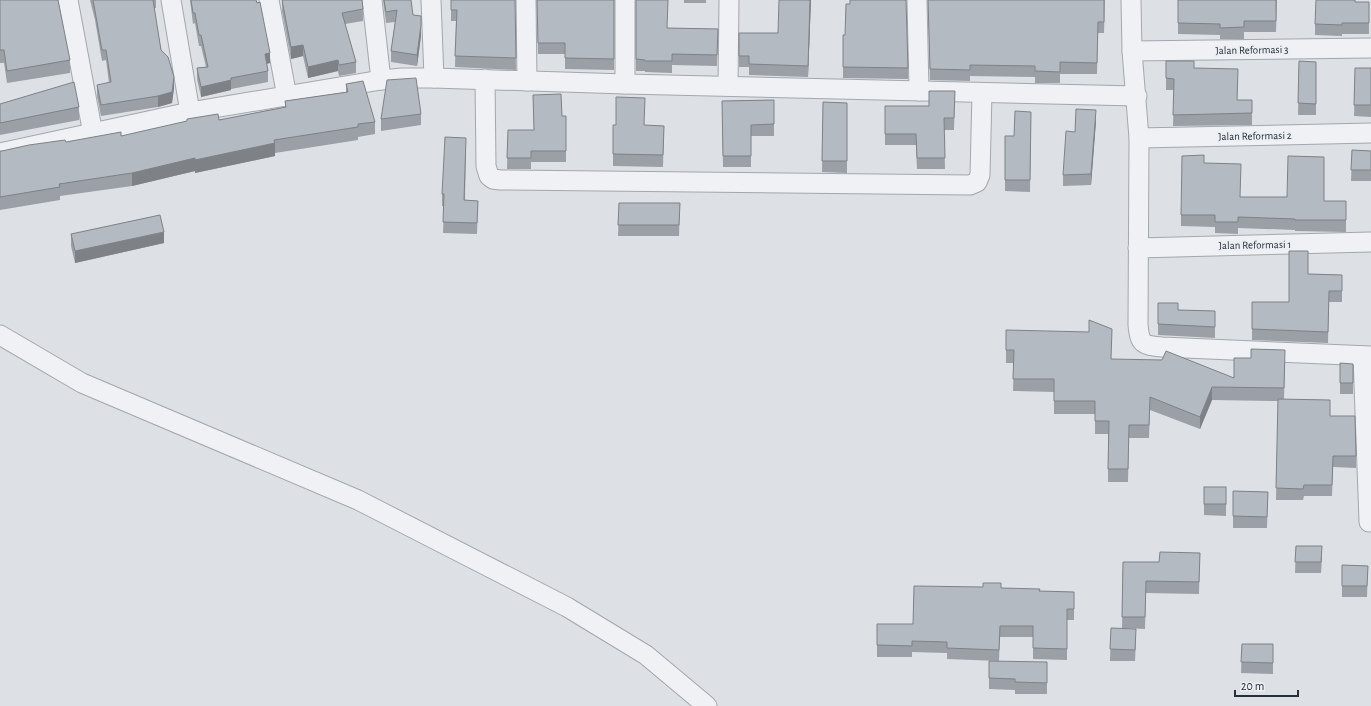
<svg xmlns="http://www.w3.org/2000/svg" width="1371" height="706" font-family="'Alegreya Sans',sans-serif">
<rect width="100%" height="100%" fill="#dde0e5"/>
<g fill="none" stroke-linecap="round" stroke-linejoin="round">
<g stroke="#a3a7ae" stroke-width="21">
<g id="minor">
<path d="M68,0L93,134"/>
<path d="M171,0L190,112"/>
<path d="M269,0L287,97"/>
<path d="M372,0L381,80"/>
<path d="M431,0L434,78"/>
<path d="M526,0L527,81"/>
<path d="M917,0L919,91"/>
<path d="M1131,0L1132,51L1139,138L1138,325C1140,345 1143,345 1162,347L1371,356"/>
<path d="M1132,51L1371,48"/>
<path d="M485,79L486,166L489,176L493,179L500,180L970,185L977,182L980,175L982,93"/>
<path d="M625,84V0"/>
<path d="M728,86L729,0"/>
<path d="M1139,138L1371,133"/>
<path d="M0,153L190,112L381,80L403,78H434L625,84L1137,96"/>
<path d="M1138,248L1371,242"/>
<path d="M0,335L82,383L358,500L567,607L646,655L707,706"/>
<path d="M1363,356L1369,522"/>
</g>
</g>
<use href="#minor" stroke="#eff1f4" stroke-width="19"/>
</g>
<g fill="#9ba0a6">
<path d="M0,0L70,60V73L7,83L4,63H0Z"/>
<path d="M90,0H156V8H154L161,50L174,88L172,103L158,107L101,116L97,96V85L109,83L106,60L102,61L95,20Z"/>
<path d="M190,0H256L270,63L267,64L268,71V82L231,89V90L201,97L197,79V68L206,67L201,46H199L195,23L193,24Z"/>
<path d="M282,0L363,9V21L345,24L356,62V73L339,76L338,71L308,78L303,56L291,59L282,11Z"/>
<path d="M383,0H411L413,15L421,36L417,66L391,62V51L395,22L386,23Z"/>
<path d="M451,0H515L516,70L455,67L456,21H451Z"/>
<path d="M537,0H614V70L565,69V54H538Z"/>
<path d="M636,0L668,28L718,29L717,66L672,65V73L645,72V71H636Z"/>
<rect x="684" y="0" width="22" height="3"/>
<path d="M811,0L808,77L749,75V67H739V33H778Z"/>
<path d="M928,0H1105L1104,33H1098L1097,74H1060V83H1035V77L970,76V81L930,80Z"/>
<path d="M1178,0H1277L1276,32H1244V39H1220V35L1178,34Z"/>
<path d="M1355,2H1369V34H1342V36L1315,35V24Z"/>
<path d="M850,4L908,68V79L843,78V35H845Z"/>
<path d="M1166,61L1238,80L1237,100L1252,111V125L1173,126L1174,90H1166Z"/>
<path d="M1299,61L1316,62V115H1298Z"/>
<path d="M1355,68H1371V117L1354,116Z"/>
<path d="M346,84L375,122V134L358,137V140L275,153V156L195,173V171L132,186L60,196V200L0,210V151L66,142L121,136L219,120L285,107V101L346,92Z"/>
<path d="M955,91L954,130H944L945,169H917L916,145H885V106H929Z"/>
<path d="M533,95L562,116H566V162H531V169H507L508,130H534Z"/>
<path d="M774,100V136H751V167H723L722,101Z"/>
<path d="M823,102L847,103V173L822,172Z"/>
<path d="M0,104L79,107V120L0,135Z"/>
<path d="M1031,112L1030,192L1005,191V136H1014Z"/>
<path d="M421,114V125L381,131V119Z"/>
<path d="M1096,121L1091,185L1063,186V175L1075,132Z"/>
<path d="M613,125L664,126L663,167L613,166Z"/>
<path d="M466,149L465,200L478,201L477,234L443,233L444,206H442V194Z"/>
<path d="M1352,150L1371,151V181H1351Z"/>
<path d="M1204,163L1240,197L1324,201H1346V232L1295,231V230L1238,228V234L1215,233V227L1181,226V215Z"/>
<path d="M619,203H680L679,236H618Z"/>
<path d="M71,234L164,243L75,263L71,246Z"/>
<path d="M1308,274L1342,275V302H1329L1328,343L1252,340V302H1289Z"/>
<path d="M1158,303L1178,310L1215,311V338L1158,335Z"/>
<path d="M1006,330L1111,359L1234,378L1285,363L1284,399L1330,416L1356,456V468L1333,467L1332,496H1304L1303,500H1276L1278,401L1212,400L1200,429L1150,410L1149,438H1129L1128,482H1108V434H1095V414H1054V392L1013,391L1014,363H1006Z"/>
<path d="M1340,363L1353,383V394H1340Z"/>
<path d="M1204,487H1226V516L1204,515Z"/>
<path d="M1233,491L1268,492L1267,528H1233Z"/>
<path d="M1296,546L1322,557L1321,573H1295Z"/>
<path d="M1200,553L1199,594L1146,593L1145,629L1122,628L1123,562H1159Z"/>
<path d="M1342,565L1368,566L1367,597H1342Z"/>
<path d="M983,587L1001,588L1039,591L1074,592V620H1067V660L1033,659V637H1000L999,661L947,659V653L912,652V657H877V624H913Z"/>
<path d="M1111,628L1136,640L1135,661H1110Z"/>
<path d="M1242,644H1273V674L1241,673Z"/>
<path d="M1047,673V694H1015V690L989,689V678Z"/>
</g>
<g fill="#7e8287">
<path d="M810,0H811L808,77V66Z"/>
<path d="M421,25V36L417,66V55Z"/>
<path d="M303,45V56L291,59V47Z"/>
<path d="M270,53V63L265,64V54Z"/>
<path d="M338,60V71L308,78V67Z"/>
<path d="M174,77V88L172,103L158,107V96Z"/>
<path d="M231,80V90L201,97V87Z"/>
<path d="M1096,110V121L1091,185V174Z"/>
<path d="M275,143V156L195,173V160Z"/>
<path d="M195,158V171L132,186V173Z"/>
<path d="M164,232V243L75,263V251Z"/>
<path d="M1212,387V400L1200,429V417Z"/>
</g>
<g fill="#b4bac1" stroke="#7e8287">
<path d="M0,0H58L70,60L7,71L4,50H0Z"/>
<path d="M93,0H153L161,50L168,57L174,77L172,92L158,96L101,105L97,85L111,82L106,50H102Z"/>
<path d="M191,0H256L257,3L260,2L270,53L265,54L268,71L231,78V80L201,87L197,68L208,67L201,35H199L195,13H193Z"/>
<path d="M282,0H362L363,9L342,13L356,62L339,65L338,60L308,67L303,45L291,47Z"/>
<path d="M384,0H411L413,15L421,16V25L417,55L391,51L397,10L386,12Z"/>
<path d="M451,0H515L516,58L455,56L457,10H451Z"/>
<path d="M537,0H614V59L565,58V43H538Z"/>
<path d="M636,0H668L667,28L718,29L717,55L672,54V61H645V60L636,59Z"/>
<path d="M779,0H810L808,66L749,64V56H739V33H778Z"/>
<path d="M850,0H906L908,68L843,67V35H845L846,4H850Z"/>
<path d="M928,0H1104V22H1098L1097,63L1060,62V72L1035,71V66L970,65V70L930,69Z"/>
<path d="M1178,0H1276V21H1244V27L1220,28V24L1178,23Z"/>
<path d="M1316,0H1355V2H1369V23H1342V25L1315,24Z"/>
<path d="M1166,61H1194V68L1238,69L1237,100H1252V113L1173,115L1174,79L1166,78Z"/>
<path d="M1299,61L1316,62V104L1298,103Z"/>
<path d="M1355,68H1371V105H1354Z"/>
<path d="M416,78L421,114L381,119L387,80Z"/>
<path d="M363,81L375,122L358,124V127L274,140L275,143L195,160V158L132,173L59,184L60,187L0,197V151H2L29,145L65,140L66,142L121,132V136L187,121V119L218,114L219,120L286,107L285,101L348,92L346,84Z"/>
<path d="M74,82L79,107L0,123V104Z"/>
<path d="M929,91H955L954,118H944L945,158H917L916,134H885V106H929Z"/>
<path d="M561,94L562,116H566V151H531V158H507L508,130H534L533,95Z"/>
<path d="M616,97L645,98L644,125L664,126L663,155L613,154V125H616Z"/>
<path d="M774,100V124L751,125V156H723L722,101Z"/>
<path d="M823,102L847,103V161H822Z"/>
<path d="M1076,109L1096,110L1091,174L1063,175L1066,131L1075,132Z"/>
<path d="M1015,111L1031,112L1030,180H1005V136H1014Z"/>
<path d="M445,137L466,138L464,200L478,201L477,223L443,222L444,194H442Z"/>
<path d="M1352,150L1371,151V170H1351Z"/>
<path d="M1204,155V163L1241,164L1240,197H1287L1288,156L1324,157V201H1346V220H1295V219L1238,217V222H1215V215H1181L1182,156Z"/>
<path d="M619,203H680L679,225H618Z"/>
<path d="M160,215L164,232L75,251L71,234Z"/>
<path d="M1289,251H1308V274L1342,275V291H1329L1328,332L1252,329V302H1289Z"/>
<path d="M1158,303H1178V310L1215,311V327L1158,324Z"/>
<path d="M1089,320L1112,329L1111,359L1162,360L1166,351L1234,378V358H1251V349L1285,350L1284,388L1212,387L1200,417L1150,397L1149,425H1129L1128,469H1108L1109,421H1095V401H1054V379H1013L1014,350H1006V330L1089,332Z"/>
<path d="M1340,363L1353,364V383H1340Z"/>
<path d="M1278,399L1330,400V416H1355L1356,456H1333L1332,485H1304L1303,489L1276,488Z"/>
<rect x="1204" y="487" width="22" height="17"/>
<path d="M1233,491L1268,492L1267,517L1233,516Z"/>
<path d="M1296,546H1322L1321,562H1295Z"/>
<path d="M1160,552L1200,553L1199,582L1146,581L1145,617H1122L1123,562H1159Z"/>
<path d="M1342,565L1368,566L1367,586H1342Z"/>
<path d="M983,583H1001V588L1040,589L1039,591L1074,592V609H1067V649L1033,648V626H1000L999,650L947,648V642L912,641V646L877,645V624H913L914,586L983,587Z"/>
<path d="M1111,628L1136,629L1135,650L1110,649Z"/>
<path d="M1242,644H1273V663L1241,662Z"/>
<path d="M989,661L1047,662V683L1015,682V679L989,678Z"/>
</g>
<g text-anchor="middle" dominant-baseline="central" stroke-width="4" stroke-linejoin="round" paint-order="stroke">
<g font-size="11" fill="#272f3a" stroke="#eceff3">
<text transform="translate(1252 50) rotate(-1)">Jalan Reformasi 3</text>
<text transform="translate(1255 136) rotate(-1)">Jalan Reformasi 2</text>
<text transform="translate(1255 245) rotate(-1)">Jalan Reformasi 1</text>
</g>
</g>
<path d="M1235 690v6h63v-6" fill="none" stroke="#272f3a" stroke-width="2"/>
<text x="1241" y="690" font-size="12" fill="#272f3a" stroke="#eceff3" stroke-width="3" paint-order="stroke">20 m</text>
</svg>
